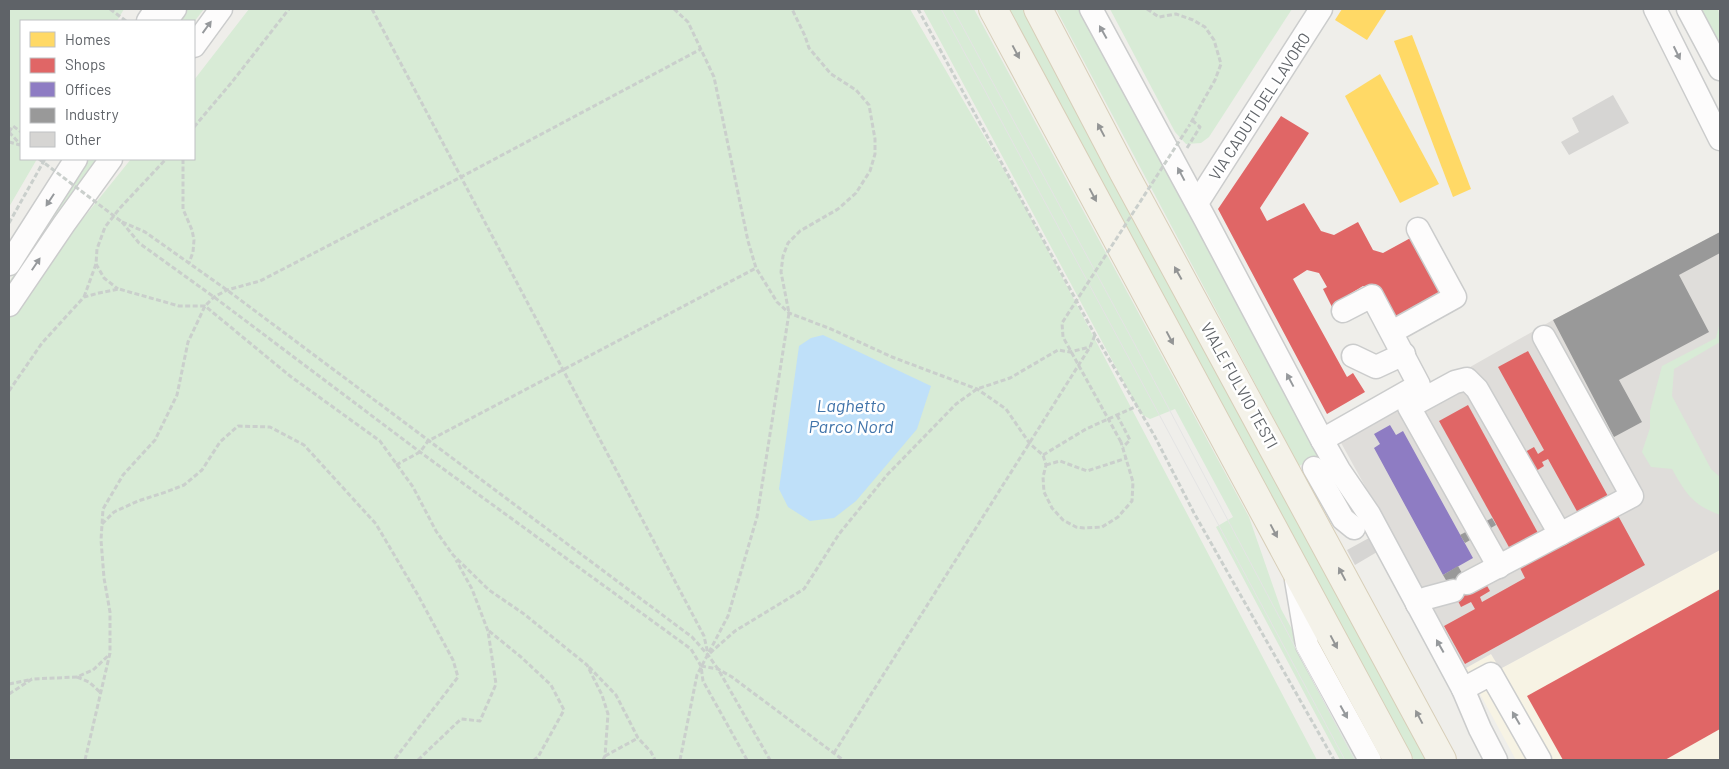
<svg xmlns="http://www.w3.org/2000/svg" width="1729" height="769" font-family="Barlow,sans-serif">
<rect width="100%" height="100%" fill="#efeeea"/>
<path fill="#f7f3e4" d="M1720,550V760H1516L1466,668L1491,654L1500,669Z"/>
<path fill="#dfddda" d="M1720,232V550L1500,669L1491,654L1466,668L1340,441L1553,320Z"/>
<g fill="#d8ebd6">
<path d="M9,9H124L117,21H21V159H37L9,207Z"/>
<path d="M187,9H204L194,22L178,21Z"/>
<path d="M249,9H910L1022,201L1317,760H9V316L44,267L131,159H194V80Z"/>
<path d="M923,9H974L1249,517L1281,609L1363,760H1340L1216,527L1233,517L1175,409L1150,419L1141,414Z"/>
<path d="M1009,9H1023L1428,760H1414Z"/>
<path d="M1056,9H1082L1322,454L1299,466Z"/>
<path d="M1110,9H1292L1209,137L1201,143L1186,144L1175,132Z"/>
<path d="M1701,9H1718L1720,18V46Z"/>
<path d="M89,159H103L9,294V282Z"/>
<path d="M1720,322V342L1674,369L1672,396L1711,469L1720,477V515C1693,505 1686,494 1672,469L1651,467L1642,452L1650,428V411L1662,366L1716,338Z"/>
</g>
<path fill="#bfe0f9" d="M823,335L931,386L917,429L856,501L834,518L810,521L788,507L779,489L799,346L811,338Z"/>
<g fill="#ffd966">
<path d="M1342,9H1387L1367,40L1335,20Z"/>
<path d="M1412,35L1471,189L1453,197L1394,41Z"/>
<path d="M1380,74L1439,184L1400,203L1345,96Z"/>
</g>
<g fill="#e06666">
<path d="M1281,116L1309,133L1260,208L1267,221L1304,203L1321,231L1334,235L1358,222L1373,250L1383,253L1416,235L1447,294L1391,324L1373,291L1363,286L1348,295L1350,298L1332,307L1323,289L1327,287L1319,273L1307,270L1293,279L1347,377L1353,373L1365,392L1327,414L1218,209Z"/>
<path d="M1528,351L1609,498L1579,515L1548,459L1542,462L1544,466L1536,471L1525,452L1534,447L1538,454L1544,450L1498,367Z"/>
<path d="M1468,405L1538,533L1510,549L1439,421Z"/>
<path d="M1615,510L1645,565L1465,664L1444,626L1475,609L1471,602L1461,607L1457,599L1486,584L1490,591L1480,597L1482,602L1525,578L1518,564Z"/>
<path d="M1720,589V729L1665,760H1563L1527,696Z"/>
</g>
<path fill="#8e7cc3" d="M1390,425L1396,435L1403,431L1473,558L1443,575L1374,448L1380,444L1374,434Z"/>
<g fill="#999">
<path d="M1720,232V253L1679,275L1709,332L1619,380L1642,422L1614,437L1553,320Z"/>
<path d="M1492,518L1496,525L1465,543L1460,535Z"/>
<path d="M1458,566L1472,591L1457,599L1443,575Z"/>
</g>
<g fill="#d6d5d3">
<path d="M1613,95L1629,123L1569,155L1561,142L1579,132L1572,118Z"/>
<path d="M1369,538L1377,552L1355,565L1347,550Z"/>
</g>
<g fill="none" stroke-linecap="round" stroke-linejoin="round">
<g stroke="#cbcccc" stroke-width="25">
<g id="minor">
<path d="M1091,9L1205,219L1322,440L1339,470L1369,514L1463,689L1480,729L1496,760"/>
<path d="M1655,9L1720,139"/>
<path d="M1688,9L1720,69"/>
<path d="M148,21L156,9"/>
<path d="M166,21L175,9"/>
<path d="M194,46L221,9"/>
<path d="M1197,203L1321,9"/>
<path d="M9,264L76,159"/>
<path d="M9,305L64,224L111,159"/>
<path d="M1392,332L1455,297L1418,229"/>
<path d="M1353,356L1376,367L1404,354"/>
<path d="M1322,440L1419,385L1372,296L1343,311"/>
<path d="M1314,468L1343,519L1354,528"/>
<path d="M1499,567L1409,407L1455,382L1467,379L1477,389L1560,534"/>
<path d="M1296,580L1307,645L1370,760"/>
<path d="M1467,583L1632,496L1544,337"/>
<path d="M1417,604L1427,598L1453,591"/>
<path d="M1463,689L1491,674L1540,760"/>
</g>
</g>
<g stroke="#d7ceb8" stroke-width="30">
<g id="major">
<path d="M993,9L1398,760"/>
<path d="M1038,9L1124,173L1442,760"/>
</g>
</g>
<g stroke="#cacfcc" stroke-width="3" stroke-dasharray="5 2.5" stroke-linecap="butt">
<path d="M110,9L126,21"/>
<path d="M372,9L704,636L708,654"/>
<path d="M674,9L688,22L714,77L748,241L756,268L777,302L789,313L831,329L892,357L977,389L1006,409L1030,444L1043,455L1046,465L1043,477L1044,492L1052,508L1063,520L1076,527L1084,528L1102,527L1118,517L1132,501L1133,482L1121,442"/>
<path d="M918,9L1095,335L1154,435L1194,513L1334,760"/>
<path d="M1147,9L1159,17L1176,14L1193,20L1205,27L1214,40L1221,64L1215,80L1189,126"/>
<path d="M194,127L232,82L289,9"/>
<path d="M9,132L21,145"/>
<path d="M9,132L13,126L21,132"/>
<path d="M9,142L20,145"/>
<path d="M1187,148L1200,127L1193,121"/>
<path d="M183,159V209L192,230L194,240L193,252L189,263"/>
<path d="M122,222L145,232L227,290L692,637L708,655L718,669L770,760"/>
<path d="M122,222L139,243L214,297L420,452L691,649L701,666L703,681L747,760"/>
<path d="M9,223L45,159"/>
<path d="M96,264L104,278L118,289"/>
<path d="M84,297L96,264L97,249L105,227L120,208L166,159"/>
<path d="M9,391L42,343L84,297L99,293L119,289L179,306H205L290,376L380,441L413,487L436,531L453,555L489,590L524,614L587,665L602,695L608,714L605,756L603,760"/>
<path d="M1117,415L1130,440L1123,447"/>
<path d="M1043,455L1086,429L1137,406"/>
<path d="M396,465L420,452L428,441L756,268"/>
<path d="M1046,465L1060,461L1087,471L1127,458"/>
<path d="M102,524L114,512L138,501L166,492L184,485L202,470L220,442L238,426L270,427L304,445L376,524L419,597L453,660L458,677L394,760"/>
<path d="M489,631L521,657L551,685L564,710L538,757L534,760"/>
<path d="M710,653L735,631L804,589L839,534L887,475L956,404L977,389L1010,378L1058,350L1070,352L1090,347"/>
<path d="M701,666L718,669L732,677L843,760"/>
<path d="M589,667L616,695L638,738L651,752L655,760"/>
<path d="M77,677L89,682L101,693"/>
<path d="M9,684L29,680"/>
<path d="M9,694L32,679L77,677L93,670L110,654"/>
<path d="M834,753L1090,347L1095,335"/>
<path d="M605,756L638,738"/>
<path d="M85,760L110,653V612L104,578L101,540L103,509L123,475L155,440L177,395L188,342L205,306L214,297L227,290L260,281L461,177L701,49"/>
<path d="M418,760L461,719L480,721L496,684L488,631L472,589L456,560"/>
<path d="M680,760L697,675L728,616L757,517L789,313L781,272L783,256L788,243L800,231L838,209L856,193L870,171L875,154V139L869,105L856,90L831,74L809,48L805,36L792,9"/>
</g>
<use href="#minor" stroke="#fdfcfc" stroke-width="22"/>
<use href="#major" stroke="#f4f2e9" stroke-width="28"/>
<g stroke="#e4e4e4" stroke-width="1">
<path d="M941,9L1345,760"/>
<path d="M953,9L1133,341L1355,760"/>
</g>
<g stroke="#cacfcc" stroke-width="3" stroke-dasharray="5 2.5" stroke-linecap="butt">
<path d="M39,159L122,222"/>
<path d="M1121,442L1063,337L1062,323L1189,126"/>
</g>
</g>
<defs><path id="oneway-solid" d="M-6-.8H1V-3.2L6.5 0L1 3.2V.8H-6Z" transform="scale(1.25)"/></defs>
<g fill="#96999c">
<use href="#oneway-solid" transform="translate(207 27) rotate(-54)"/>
<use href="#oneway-solid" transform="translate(1103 32) rotate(-119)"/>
<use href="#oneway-solid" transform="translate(1677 53) rotate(64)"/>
<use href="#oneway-solid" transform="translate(1181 174) rotate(-118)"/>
<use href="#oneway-solid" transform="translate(50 200) rotate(123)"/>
<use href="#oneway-solid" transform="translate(36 264) rotate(-56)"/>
<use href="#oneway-solid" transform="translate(1290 380) rotate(-118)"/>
<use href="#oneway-solid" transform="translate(1440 646) rotate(-119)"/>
<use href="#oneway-solid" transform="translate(1344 712) rotate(61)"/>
<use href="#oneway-solid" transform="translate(1516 718) rotate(-120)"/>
</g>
<g fill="#939595">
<use href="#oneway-solid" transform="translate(1016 52) rotate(62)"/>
<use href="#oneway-solid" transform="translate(1101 130) rotate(-118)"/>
<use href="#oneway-solid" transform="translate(1093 195) rotate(62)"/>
<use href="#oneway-solid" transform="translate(1178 273) rotate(-119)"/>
<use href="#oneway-solid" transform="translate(1170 338) rotate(62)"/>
<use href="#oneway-solid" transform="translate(1274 531) rotate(62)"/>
<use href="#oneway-solid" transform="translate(1342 574) rotate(-118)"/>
<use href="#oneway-solid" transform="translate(1334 642) rotate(62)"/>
<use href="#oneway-solid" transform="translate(1419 717) rotate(-118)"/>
</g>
<g text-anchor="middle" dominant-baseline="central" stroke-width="5" stroke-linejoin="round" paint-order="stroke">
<g font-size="16" fill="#5f6368" stroke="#fff">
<text transform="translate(1259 106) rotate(-57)">VIA CADUTI DEL LAVORO</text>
<text transform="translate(1240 385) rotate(61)">VIALE FULVIO TESTI</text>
</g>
<g font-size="18" font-style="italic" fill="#4174aa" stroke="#fff">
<text x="851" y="405">Laghetto<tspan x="851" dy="21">Parco Nord</tspan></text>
</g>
</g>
<rect width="1729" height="769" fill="none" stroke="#5f6368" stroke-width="20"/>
<rect x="20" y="20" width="175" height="140" fill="#ffffff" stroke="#bfc1c3"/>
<rect x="30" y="32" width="25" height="15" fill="#ffd966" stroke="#bfc1c3"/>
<text x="65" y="45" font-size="15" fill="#5f6368">Homes</text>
<rect x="30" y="58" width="25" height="15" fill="#e06666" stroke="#bfc1c3"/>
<text x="65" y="70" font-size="15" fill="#5f6368">Shops</text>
<rect x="30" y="82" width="25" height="15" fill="#8e7cc3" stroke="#bfc1c3"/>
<text x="65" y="95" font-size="15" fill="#5f6368">Offices</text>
<rect x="30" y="108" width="25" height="15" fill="#999999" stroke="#bfc1c3"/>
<text x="65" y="120" font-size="15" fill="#5f6368">Industry</text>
<rect x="30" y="132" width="25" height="15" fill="#d6d5d3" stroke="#bfc1c3"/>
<text x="65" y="145" font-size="15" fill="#5f6368">Other</text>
</svg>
